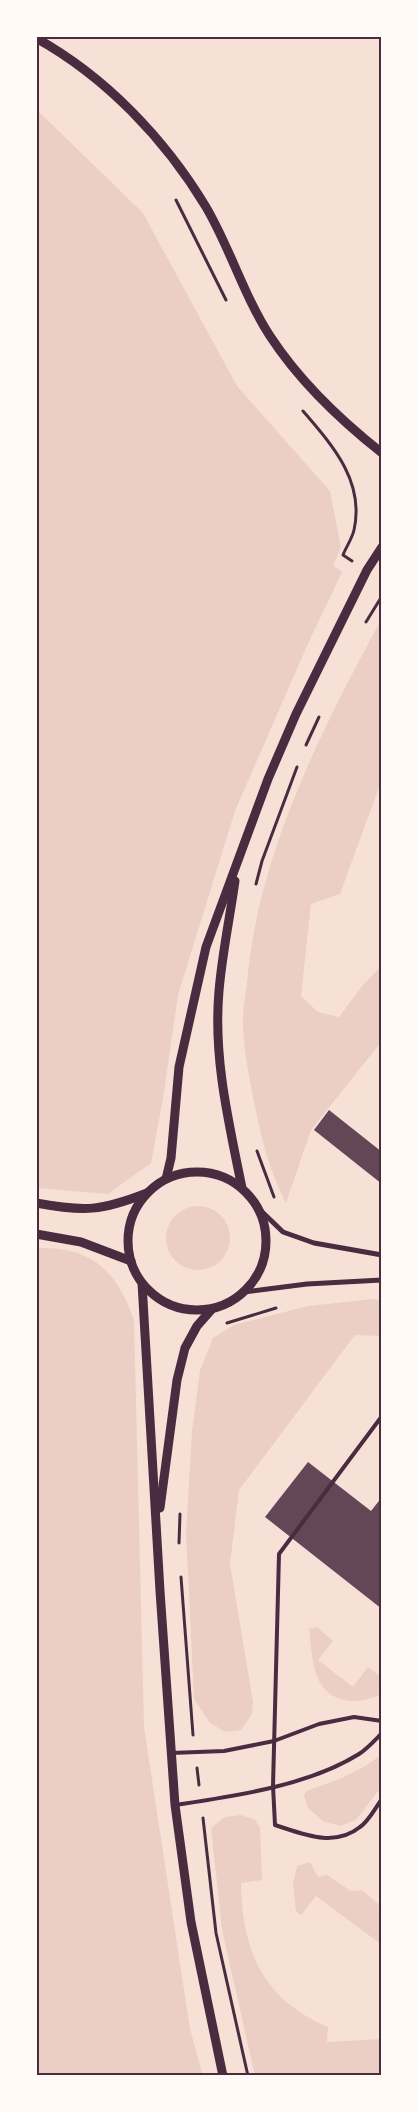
<svg xmlns="http://www.w3.org/2000/svg" width="418" height="2112" font-family="'Space Grotesk',sans-serif">
<rect width="100%" height="100%" fill="#f7e1d7"/>
<g fill="#ebcfc5">
<path d="M36,109L143,213L237,386L330,491L341,548L333,565L342,572L306,648L235,811L178,995L163,1099L151,1163L108,1194L36,1188Z"/>
<path d="M382,618V779L340,894L311,904L301,996L318,1012L339,1017L362,986L382,965V1041L311,1130L286,1203C270,1172 262,1141 255,1107C250,1081 244,1054 243,1028C242,1014 245,998 247,983C258,853 321,731 382,618Z"/>
<circle cx="198" cy="1238" r="32"/>
<path d="M36,1248C92,1246 116,1270 134,1320L144,1727L190,2029L203,2076H36Z"/>
<path d="M372,1299L382,1300V1336L355,1335L239,1490L230,1564L253,1702L252,1714L241,1730L225,1732L210,1723L194,1699L186,1533L192,1431L200,1370L213,1338L234,1325L308,1306Z"/>
<path d="M317,1627L333,1641L318,1660L353,1687L368,1667L382,1678V1695C374,1697 363,1701 355,1701C312,1700 313,1662 309,1629Z"/>
<path d="M382,1754V1786L356,1820L340,1826L323,1821L308,1808L304,1796L306,1791C333,1782 360,1772 382,1754Z"/>
<path d="M241,1815L255,1820L260,1828L262,1880L241,1883C242,1951 263,1999 328,2027L327,2042L382,2039V2076H255L222,1930L211,1828L225,1817Z"/>
<path d="M310,1862L318,1877L327,1875L351,1891L362,1890L382,1907V1945L316,1896L301,1915L296,1911L293,1885L297,1866Z"/>
</g>
<g fill="#644757">
<path d="M329,1110L382,1152V1184L314,1130Z"/>
<path d="M308,1462L371,1511L382,1497V1609L265,1517Z"/>
</g>
<g fill="none" stroke-linecap="round" stroke-linejoin="round">
<g stroke="#4a2c40" stroke-width="3">
<path d="M176,200L226,300"/>
<path d="M303,411C332,445 365,481 354,530C352,539 346,547 343,555L352,561"/>
<path d="M366,622L382,596"/>
<path d="M306,745L319,717"/>
<path d="M256,884L262,861L297,767"/>
<path d="M257,1151L274,1197"/>
<path d="M227,1323L276,1308"/>
<path d="M179,1543L180,1514"/>
<path d="M181,1577L193,1735"/>
<path d="M197,1768L199,1785"/>
<path d="M203,1818L216,1933L248,2076"/>
</g>
<g stroke="#4a2c40" stroke-width="4">
<path d="M382,1416L279,1554L273,1786L275,1825C303,1834 334,1848 360,1827C369,1821 375,1808 382,1799"/>
<path d="M171,1753L224,1751L274,1741L319,1724L354,1717L382,1721"/>
<path d="M175,1805C234,1796 308,1786 359,1754C367,1749 375,1740 382,1733"/>
</g>
<g stroke="#4a2c40" stroke-width="5">
<path d="M257,1207L283,1232L314,1243L382,1255"/>
<path d="M244,1292L307,1284L382,1280"/>
</g>
<g stroke="#4a2c40" stroke-width="9">
<path d="M36,38C106,77 165,139 206,207C230,248 244,296 270,336C300,382 339,419 382,453"/>
<path d="M235,881C230,917 222,954 219,991C213,1058 229,1123 242,1188"/>
<circle cx="197" cy="1241" r="69"/>
<path d="M166,1179L171,1158L179,1067L206,947L268,779L296,714L367,570L382,547"/>
<path d="M36,1203C85,1212 101,1211 147,1193"/>
<path d="M36,1234L81,1242L131,1261"/>
<path d="M142,1283L160,1591L175,1805L191,1922L223,2076"/>
<path d="M160,1508L177,1380L185,1348L197,1326L212,1309"/>
</g>
</g>
<rect width="418" height="2112" fill="none" stroke="#fffaf5" stroke-width="75"/>
<rect x="38" y="38" width="342" height="2036" fill="none" stroke="#4a2c40" stroke-width="2"/>
</svg>
